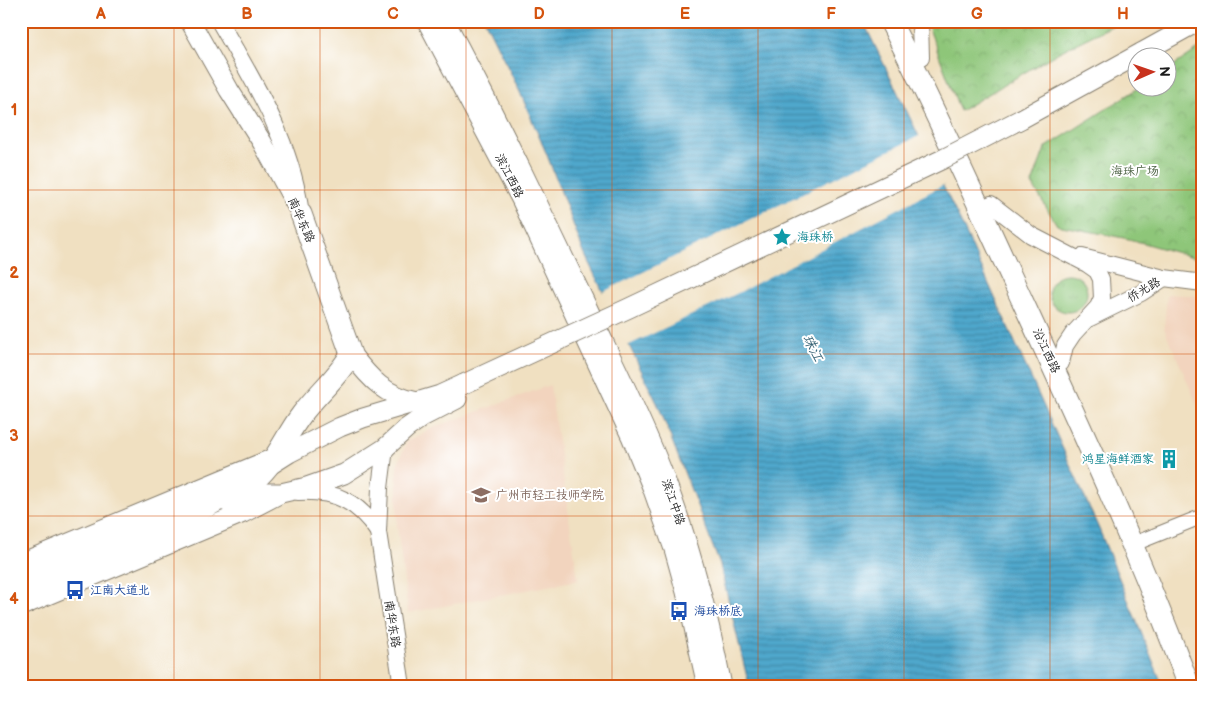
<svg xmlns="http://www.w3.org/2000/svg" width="1224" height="707" font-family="'Balsamiq Sans','LXGW WenKai TC',sans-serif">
<defs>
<pattern id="grass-tufts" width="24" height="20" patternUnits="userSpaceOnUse" patternTransform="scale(1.25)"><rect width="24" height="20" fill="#8ec679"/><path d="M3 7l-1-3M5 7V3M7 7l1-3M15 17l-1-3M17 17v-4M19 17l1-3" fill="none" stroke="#7aaa68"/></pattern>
<pattern id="park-crowns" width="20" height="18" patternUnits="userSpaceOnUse" patternTransform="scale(1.25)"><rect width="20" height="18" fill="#8ec679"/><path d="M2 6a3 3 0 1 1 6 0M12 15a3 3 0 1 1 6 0" fill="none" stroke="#7aaa68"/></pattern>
<pattern id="water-rules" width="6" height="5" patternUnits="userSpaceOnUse" patternTransform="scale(1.25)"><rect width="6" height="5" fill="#4fa7cc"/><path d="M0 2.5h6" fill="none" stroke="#4187a5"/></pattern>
</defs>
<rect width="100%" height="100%" fill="#fff"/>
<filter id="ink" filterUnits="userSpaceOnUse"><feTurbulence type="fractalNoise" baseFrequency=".02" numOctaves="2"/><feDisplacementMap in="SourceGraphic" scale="10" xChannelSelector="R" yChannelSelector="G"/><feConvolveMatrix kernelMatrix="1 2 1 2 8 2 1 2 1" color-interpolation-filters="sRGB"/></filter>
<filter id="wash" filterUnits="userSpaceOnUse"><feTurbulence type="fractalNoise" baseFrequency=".0096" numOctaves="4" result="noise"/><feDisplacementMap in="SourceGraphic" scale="20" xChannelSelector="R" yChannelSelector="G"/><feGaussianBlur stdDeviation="1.12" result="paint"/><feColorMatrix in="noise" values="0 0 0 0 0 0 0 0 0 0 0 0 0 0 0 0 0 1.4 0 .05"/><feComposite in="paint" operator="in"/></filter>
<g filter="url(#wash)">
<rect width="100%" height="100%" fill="#f0e0c1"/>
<g fill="#f2d4be">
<path d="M1167,294L1203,296V418L1164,328Z"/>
<path d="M550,385L578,580L408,613L397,526V465L407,441L435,427Z"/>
</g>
<circle fill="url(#grass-tufts)" stroke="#55714a" cx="1068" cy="293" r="19"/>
<g fill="url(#park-crowns)" stroke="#55714a">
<path d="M928,21H1122L1059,52L960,111L928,26Z"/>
<path d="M1203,46V260L1129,239L1057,225L1032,184L1045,148L1139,88H1166L1167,70Z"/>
</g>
<path fill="url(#water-rules)" stroke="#366274" d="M485,21H863L964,229L1099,529L1163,686H749L720,565L659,407L584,253L547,155L519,90Z"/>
<path fill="#f0e0c1" d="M921,135L945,184L740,292L627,346L601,293Z"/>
</g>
<g filter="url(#ink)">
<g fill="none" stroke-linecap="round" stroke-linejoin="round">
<g stroke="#867e6e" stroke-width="16">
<path id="minor" d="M1141,541L1203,516"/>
</g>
<g stroke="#867e6e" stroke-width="18">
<g id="tertiary">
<path d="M219,21C254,82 289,137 300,207"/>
<path d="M920,21L921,58"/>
<path d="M991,204L1031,235L1087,264L1097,271L1101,279L1102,298L1098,307L1073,334L1065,346L1061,363"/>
<path d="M1082,257L1164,278L1203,283"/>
<path d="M1090,318L1141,293L1164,278"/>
<path d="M385,448L380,488L378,532L402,686"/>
<path d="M298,492C334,490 358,501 378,532"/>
</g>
</g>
<g stroke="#867e6e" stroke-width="21">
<g id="secondary">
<path d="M190,21L229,90L262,142L301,214"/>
<path d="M427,21L521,199L631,436L652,487L674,549L686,592L707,686"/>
<path d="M445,21C499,121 548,224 596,326C619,374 643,422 662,471C689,541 708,612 722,686"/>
<path d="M1141,53L1199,21"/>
<path d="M351,354C371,380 385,395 417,402"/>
<path d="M270,465L289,453L340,427L363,418L440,395L464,384"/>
<path d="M227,502L255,493H281L307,487L344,474L385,448L407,428L424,416L457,399"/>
<path d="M21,563L274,458"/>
<path d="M21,578L195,504"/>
<path d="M21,606L243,513L279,494"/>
</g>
</g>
<g stroke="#867e6e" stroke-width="23">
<g id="primary">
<path d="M890,21C935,109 975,198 1016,287C1077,419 1138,550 1189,686"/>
<path d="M21,592L151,538L256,479C276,462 286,435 302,414C318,393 339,376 351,354L301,214"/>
</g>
</g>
<use href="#minor" stroke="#fff" stroke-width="14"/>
<use href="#tertiary" stroke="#fff" stroke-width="16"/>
<use href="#secondary" stroke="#fff" stroke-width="19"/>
<use href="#primary" stroke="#fff" stroke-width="21"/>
<g stroke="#867e6e" stroke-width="21" stroke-linecap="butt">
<path id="secondary-bridge" d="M464,384L629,308L943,159L1021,119L1141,53"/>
</g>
<use href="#secondary-bridge" stroke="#fff" stroke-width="19"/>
</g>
</g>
<path fill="none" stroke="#d4530e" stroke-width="1" stroke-opacity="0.55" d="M174,21V686M320,21V686M466,21V686M612,21V686M758,21V686M904,21V686M1050,21V686M21,190H1203M21,354H1203M21,516H1203"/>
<defs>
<g id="sight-bare" transform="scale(1.5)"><path d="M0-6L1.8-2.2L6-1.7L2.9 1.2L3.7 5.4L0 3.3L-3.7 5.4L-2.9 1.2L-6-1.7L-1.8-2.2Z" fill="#0f9aa8" stroke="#fff" stroke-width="2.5" paint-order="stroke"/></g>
<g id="building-bare" transform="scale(1.5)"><path d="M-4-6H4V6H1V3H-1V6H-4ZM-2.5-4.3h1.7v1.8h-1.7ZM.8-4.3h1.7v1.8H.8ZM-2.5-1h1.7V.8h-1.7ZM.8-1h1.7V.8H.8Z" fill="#0f9aa8" stroke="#fff" stroke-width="2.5" paint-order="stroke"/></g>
<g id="school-bare" transform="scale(1.5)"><path d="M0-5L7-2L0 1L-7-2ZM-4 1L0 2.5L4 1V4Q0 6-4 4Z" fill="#8d6e63" stroke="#fff" stroke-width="2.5" paint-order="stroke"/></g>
<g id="bus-bare" transform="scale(1.5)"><path d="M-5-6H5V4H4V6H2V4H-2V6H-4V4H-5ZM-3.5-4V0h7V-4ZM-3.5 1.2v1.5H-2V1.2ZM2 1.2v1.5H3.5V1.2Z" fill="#1a4fb4" stroke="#fff" stroke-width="2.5" paint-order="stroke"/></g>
</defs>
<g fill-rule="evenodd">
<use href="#sight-bare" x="782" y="237"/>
<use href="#building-bare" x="1169" y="459"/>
<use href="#school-bare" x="481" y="495"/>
<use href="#bus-bare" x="75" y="590"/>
<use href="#bus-bare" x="679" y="611"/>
</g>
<g text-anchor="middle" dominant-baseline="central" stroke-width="4" stroke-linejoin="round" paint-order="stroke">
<g font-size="12" fill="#4a6041" stroke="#fff">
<text x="1135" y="171">海珠广场</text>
</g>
<g font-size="12" fill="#1c1c1c" stroke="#fff">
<text transform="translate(509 176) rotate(63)">滨江西路</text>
<text transform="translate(301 220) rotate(66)">南华东路</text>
<text transform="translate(1144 290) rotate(-31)">侨光路</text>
<text transform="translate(1046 351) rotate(65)">沿江西路</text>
<text transform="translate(673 502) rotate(71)">滨江中路</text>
<text transform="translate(392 624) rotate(81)">南华东路</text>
</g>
<g font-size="12" fill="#0d838f" stroke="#fff" text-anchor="start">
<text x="797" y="237">海珠桥</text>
<text x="1154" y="459" text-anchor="end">鸿星海鲜酒家</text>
</g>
<g font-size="12" fill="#785e54" stroke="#fff" text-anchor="start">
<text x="496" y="495">广州市轻工技师学院</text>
</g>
<g font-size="12" fill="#164399" stroke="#fff" text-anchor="start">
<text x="90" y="590">江南大道北</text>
<text x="694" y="611">海珠桥底</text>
</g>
<g font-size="14" font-style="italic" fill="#366274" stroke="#fff">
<text transform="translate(813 348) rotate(63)">珠江</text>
</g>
</g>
<rect width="1224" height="707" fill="none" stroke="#fff" stroke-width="55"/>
<g transform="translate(1152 72) rotate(88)"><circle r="24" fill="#ffffff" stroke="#a4a4a4"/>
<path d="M0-4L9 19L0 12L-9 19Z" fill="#c8321e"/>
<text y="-8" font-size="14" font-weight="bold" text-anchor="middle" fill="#1c1c1c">N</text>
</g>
<rect x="28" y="28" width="1168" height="652" fill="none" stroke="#d4530e" stroke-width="2"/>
<g font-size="16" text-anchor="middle" font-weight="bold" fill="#d4530e">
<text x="101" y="19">A</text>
<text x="247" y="19">B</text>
<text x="393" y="19">C</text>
<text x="539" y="19">D</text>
<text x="685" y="19">E</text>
<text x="831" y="19">F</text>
<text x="977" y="19">G</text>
<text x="1123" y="19">H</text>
<text x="14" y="115">1</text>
<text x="14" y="278">2</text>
<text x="14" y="441">3</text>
<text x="14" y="604">4</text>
</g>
</svg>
